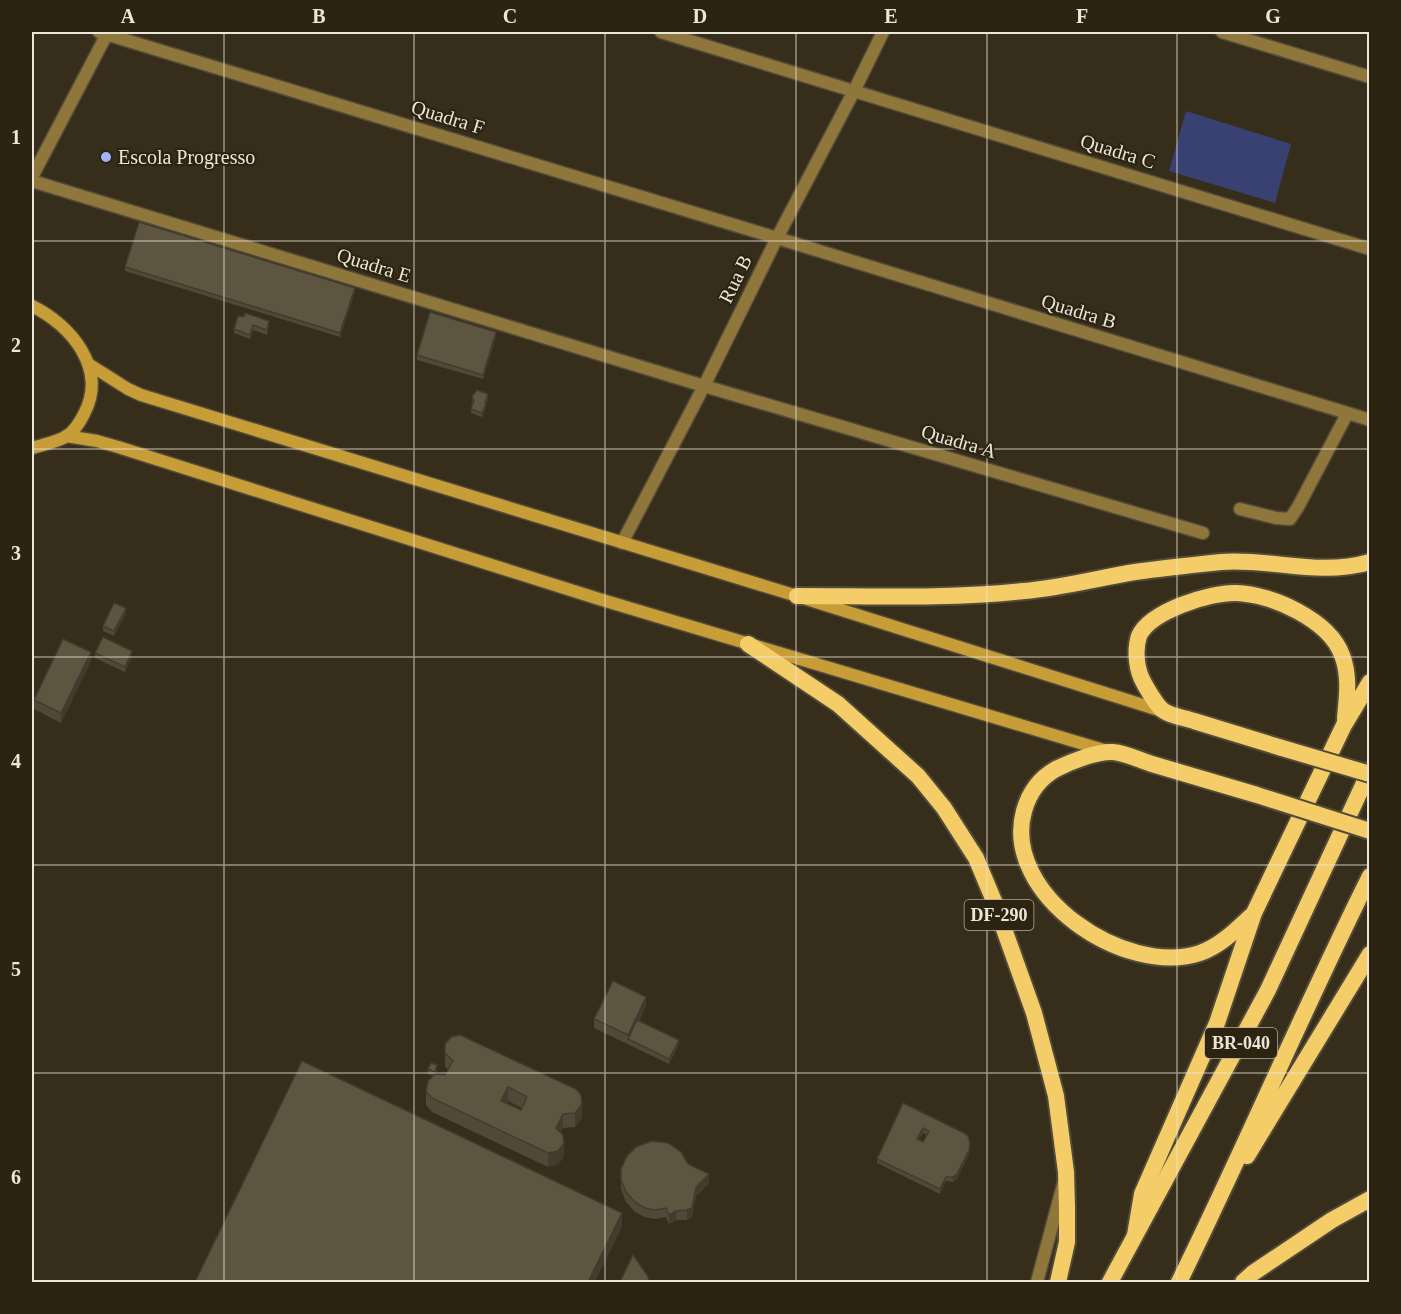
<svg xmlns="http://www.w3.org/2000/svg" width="1401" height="1314" font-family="'Times New Roman',serif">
<rect width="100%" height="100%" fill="#362e1b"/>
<path fill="#384172" d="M1186,111L1291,144L1275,203L1169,171Z"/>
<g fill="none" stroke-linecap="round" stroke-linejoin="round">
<g stroke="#534b3a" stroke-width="15">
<g id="minor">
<path d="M99,32L777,238"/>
<path d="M661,32L1370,249"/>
<path d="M1222,32L1370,77"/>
<path d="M32,177L108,32"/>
<path d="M32,181L704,386L1203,533"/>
<path d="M1240,509L1276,518L1290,519L1298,507L1347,414"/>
</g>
</g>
<g stroke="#534b3a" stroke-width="15">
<g id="tertiary">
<path d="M777,238L1370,420"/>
<path d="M622,543L704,386L777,238L854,91L883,32"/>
<path d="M1037,1282L1063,1185"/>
</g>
</g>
<g stroke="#534b3a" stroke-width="15">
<g id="secondary">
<path d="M32,306C71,325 108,369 84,414C80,422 74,431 67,436C57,442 42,445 32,448"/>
<path d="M90,365L128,389L141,395L797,596L1162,711"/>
<path d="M66,436L97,441L118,447L599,599L1107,751"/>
</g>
</g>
<g stroke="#534b3a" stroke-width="20">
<g id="trunk">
<path d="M797,596C872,596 948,599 1024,591C1061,588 1098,578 1135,572C1163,568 1192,565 1221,562C1272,558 1317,577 1370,562"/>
<path d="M748,644L838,704L918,776L944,808L976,858L994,901L1034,1013L1056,1096L1066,1172L1067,1208V1242L1058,1282"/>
<path d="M1282,748C1252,739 1223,730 1194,721C1185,718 1171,716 1164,711C1157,707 1144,684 1141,677C1136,665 1135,648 1139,636C1150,611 1211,592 1236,593C1272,594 1329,620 1342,655C1350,676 1347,697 1345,718"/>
<path d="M1251,916C1236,930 1220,946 1200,953C1125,978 1001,894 1024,811C1029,793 1040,778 1056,769C1070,762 1097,751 1113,752C1125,753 1140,760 1152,764C1187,774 1222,785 1257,795"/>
<path d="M1247,1156L1370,954"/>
<path d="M1135,1235L1142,1194L1217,1023L1254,913L1344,725L1370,682"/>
<path d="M1110,1282L1268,990L1370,770"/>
<path d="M1179,1282C1245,1148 1303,1010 1370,876"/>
<path d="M1243,1282L1253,1273L1332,1220L1370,1199"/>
</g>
</g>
<use href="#minor" stroke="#8f763b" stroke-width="12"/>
<use href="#tertiary" stroke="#8f763b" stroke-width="12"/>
<use href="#secondary" stroke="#c69d36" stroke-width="12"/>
<use href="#trunk" stroke="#f4cd68" stroke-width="16"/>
<g stroke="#534b3a" stroke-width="20" stroke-linecap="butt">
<g id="trunk-bridge">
<path d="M1282,748L1370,774"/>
<path d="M1257,795L1370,831"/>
</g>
</g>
<use href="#trunk-bridge" stroke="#f4cd68" stroke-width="16"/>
</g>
<g fill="#514938" fill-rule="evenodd">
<path d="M125,267L355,292L340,337L125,271Z"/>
<path d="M244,317L269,325L267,335L253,330L250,339L234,333V329Z"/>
<path d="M496,337L483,379L417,360V355Z"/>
<path d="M488,399L486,404V408L482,417L471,413V409L472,405V400Z"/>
<path d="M126,613L114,636L103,631V626Z"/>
<path d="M95,653L132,656L125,672L95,658Z"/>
<path d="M91,661L61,723L34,709V700Z"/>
<path d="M646,1006L639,1021L679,1044L669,1064L594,1028V1019Z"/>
<path d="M445,1044L582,1117L575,1127L563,1128L561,1132L564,1157L558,1164L548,1167L432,1112L426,1105V1091L434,1076L428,1074V1069L437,1070L435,1075H445L448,1070L445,1066ZM508,1101L522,1108L521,1110L507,1104Z"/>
<path d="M903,1103L970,1148L969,1154L957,1179L953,1182L946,1181L940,1194L877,1163V1159ZM923,1133L927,1135L923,1142L919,1140Z"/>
<path d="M688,1164L709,1183L696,1196L692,1217L687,1220H676L669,1224L666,1217L655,1219L645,1217L635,1212L626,1202L621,1189V1169Z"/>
</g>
<g fill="#423c2e">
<path d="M355,288V292L340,337V333Z"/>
<path d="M496,332V337L483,379V375Z"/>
<path d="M488,394V399L486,405V404V408L482,417V413Z"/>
<path d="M126,608V613L114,636V631Z"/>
<path d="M132,651V656L125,672V667Z"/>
<path d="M91,652V661L61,723V713Z"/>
<path d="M646,997V1006L630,1040L628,1039V1044V1035Z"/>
<path d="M679,1040V1044L669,1064V1059Z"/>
<path d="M508,1087V1101L501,1115V1101Z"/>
<path d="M582,1104V1117L575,1127V1113Z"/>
<path d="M563,1114V1128L556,1142V1128Z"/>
<path d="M923,1128V1133L917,1144V1139Z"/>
<path d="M564,1143V1157L558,1164L548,1167V1153Z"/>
<path d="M970,1143L969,1154L957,1179L953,1182V1177Z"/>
<path d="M709,1174V1183L696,1196L692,1217L687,1220V1210L696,1187Z"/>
<path d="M946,1177V1181L940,1194V1189Z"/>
<path d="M676,1211V1220L669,1224V1215Z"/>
<path d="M622,1213V1227L595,1282H588Z"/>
</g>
<g fill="#5e5541" stroke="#423c2e" stroke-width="1.5" fill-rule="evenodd">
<path d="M139,222L355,288L340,333L125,267Z"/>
<path d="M430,312L496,332L483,375L417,355Z"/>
<path d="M245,313L269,321L267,330L253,325L250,335L234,329L238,316L244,317Z"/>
<path d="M477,390L488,394L485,403L486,404L482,413L471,409L474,400H472L473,395Z"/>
<path d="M114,603L126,608L114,631L103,626Z"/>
<path d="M103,637L132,651L125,667L95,653Z"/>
<path d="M63,639L91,652L61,713L34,700Z"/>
<path d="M613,981L646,997L628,1035L594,1019Z"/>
<path d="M637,1020L679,1040L669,1059L628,1039Z"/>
<path d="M460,1035L576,1089L581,1095L582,1104L575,1113L563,1114L556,1128L563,1135L564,1143L558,1151L548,1153L432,1098L426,1091L428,1081L435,1074L445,1075L453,1061L445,1053V1044L451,1037ZM508,1087L527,1097L521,1110L501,1101Z"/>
<path d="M302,1061L622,1213L588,1282H195Z"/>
<path d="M431,1063L437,1065L435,1072L428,1069Z"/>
<path d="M903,1103L964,1133L968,1136L970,1143L969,1150L957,1174L953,1177H946L940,1189L877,1159ZM923,1128L929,1131L923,1142L917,1139Z"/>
<path d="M652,1141L668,1143L681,1152L688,1164L709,1174L696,1187L692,1208L687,1210L676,1211L669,1215L666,1208L655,1210L645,1208L635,1202L626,1192L621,1180V1169L627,1156L636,1147Z"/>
<path d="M633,1255L647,1275L650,1282H620Z"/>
</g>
<path fill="none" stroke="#ece6da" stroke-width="1.5" stroke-opacity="0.55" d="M224,32V1282M414,32V1282M605,32V1282M796,32V1282M987,32V1282M1177,32V1282M32,241H1370M32,449H1370M32,657H1370M32,865H1370M32,1073H1370"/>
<circle fill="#a3b2fd" stroke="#2c2411" stroke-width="2" cx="106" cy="157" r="6"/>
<g text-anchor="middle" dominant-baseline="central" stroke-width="4.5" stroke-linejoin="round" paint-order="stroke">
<g fill="#2c2411" stroke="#b2ac9e" stroke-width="1.5">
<rect x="964.5" y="900" width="69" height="30" rx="4.5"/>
<rect x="1205" y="1028" width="72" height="30" rx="4.5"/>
</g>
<g font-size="18" font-weight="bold" fill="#ece6da">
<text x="999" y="915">DF-290</text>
<text x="1241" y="1043">BR-040</text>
</g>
<g font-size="20" fill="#ece6da" stroke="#2c2411">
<text transform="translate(448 117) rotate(17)">Quadra F</text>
<text transform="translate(1118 151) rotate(17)">Quadra C</text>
<text transform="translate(374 265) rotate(17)">Quadra E</text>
<text transform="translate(735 279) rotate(-64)">Rua B</text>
<text transform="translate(1079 311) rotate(17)">Quadra B</text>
<text transform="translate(959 441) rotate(16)">Quadra A</text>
</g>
<g font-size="20" fill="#ece6da" stroke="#2c2411" text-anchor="start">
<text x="118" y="157">Escola Progresso</text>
</g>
</g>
<rect width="1401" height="1314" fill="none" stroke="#2c2411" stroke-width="66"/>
<rect x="33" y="33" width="1335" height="1248" fill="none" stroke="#ece6da" stroke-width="2"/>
<g font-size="20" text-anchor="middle" font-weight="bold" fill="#ece6da">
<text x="128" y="23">A</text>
<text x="319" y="23">B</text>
<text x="510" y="23">C</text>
<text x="700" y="23">D</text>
<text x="891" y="23">E</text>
<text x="1082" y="23">F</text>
<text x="1273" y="23">G</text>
<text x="16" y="144">1</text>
<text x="16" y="352">2</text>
<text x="16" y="560">3</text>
<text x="16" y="768">4</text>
<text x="16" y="976">5</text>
<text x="16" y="1184">6</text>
</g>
</svg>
